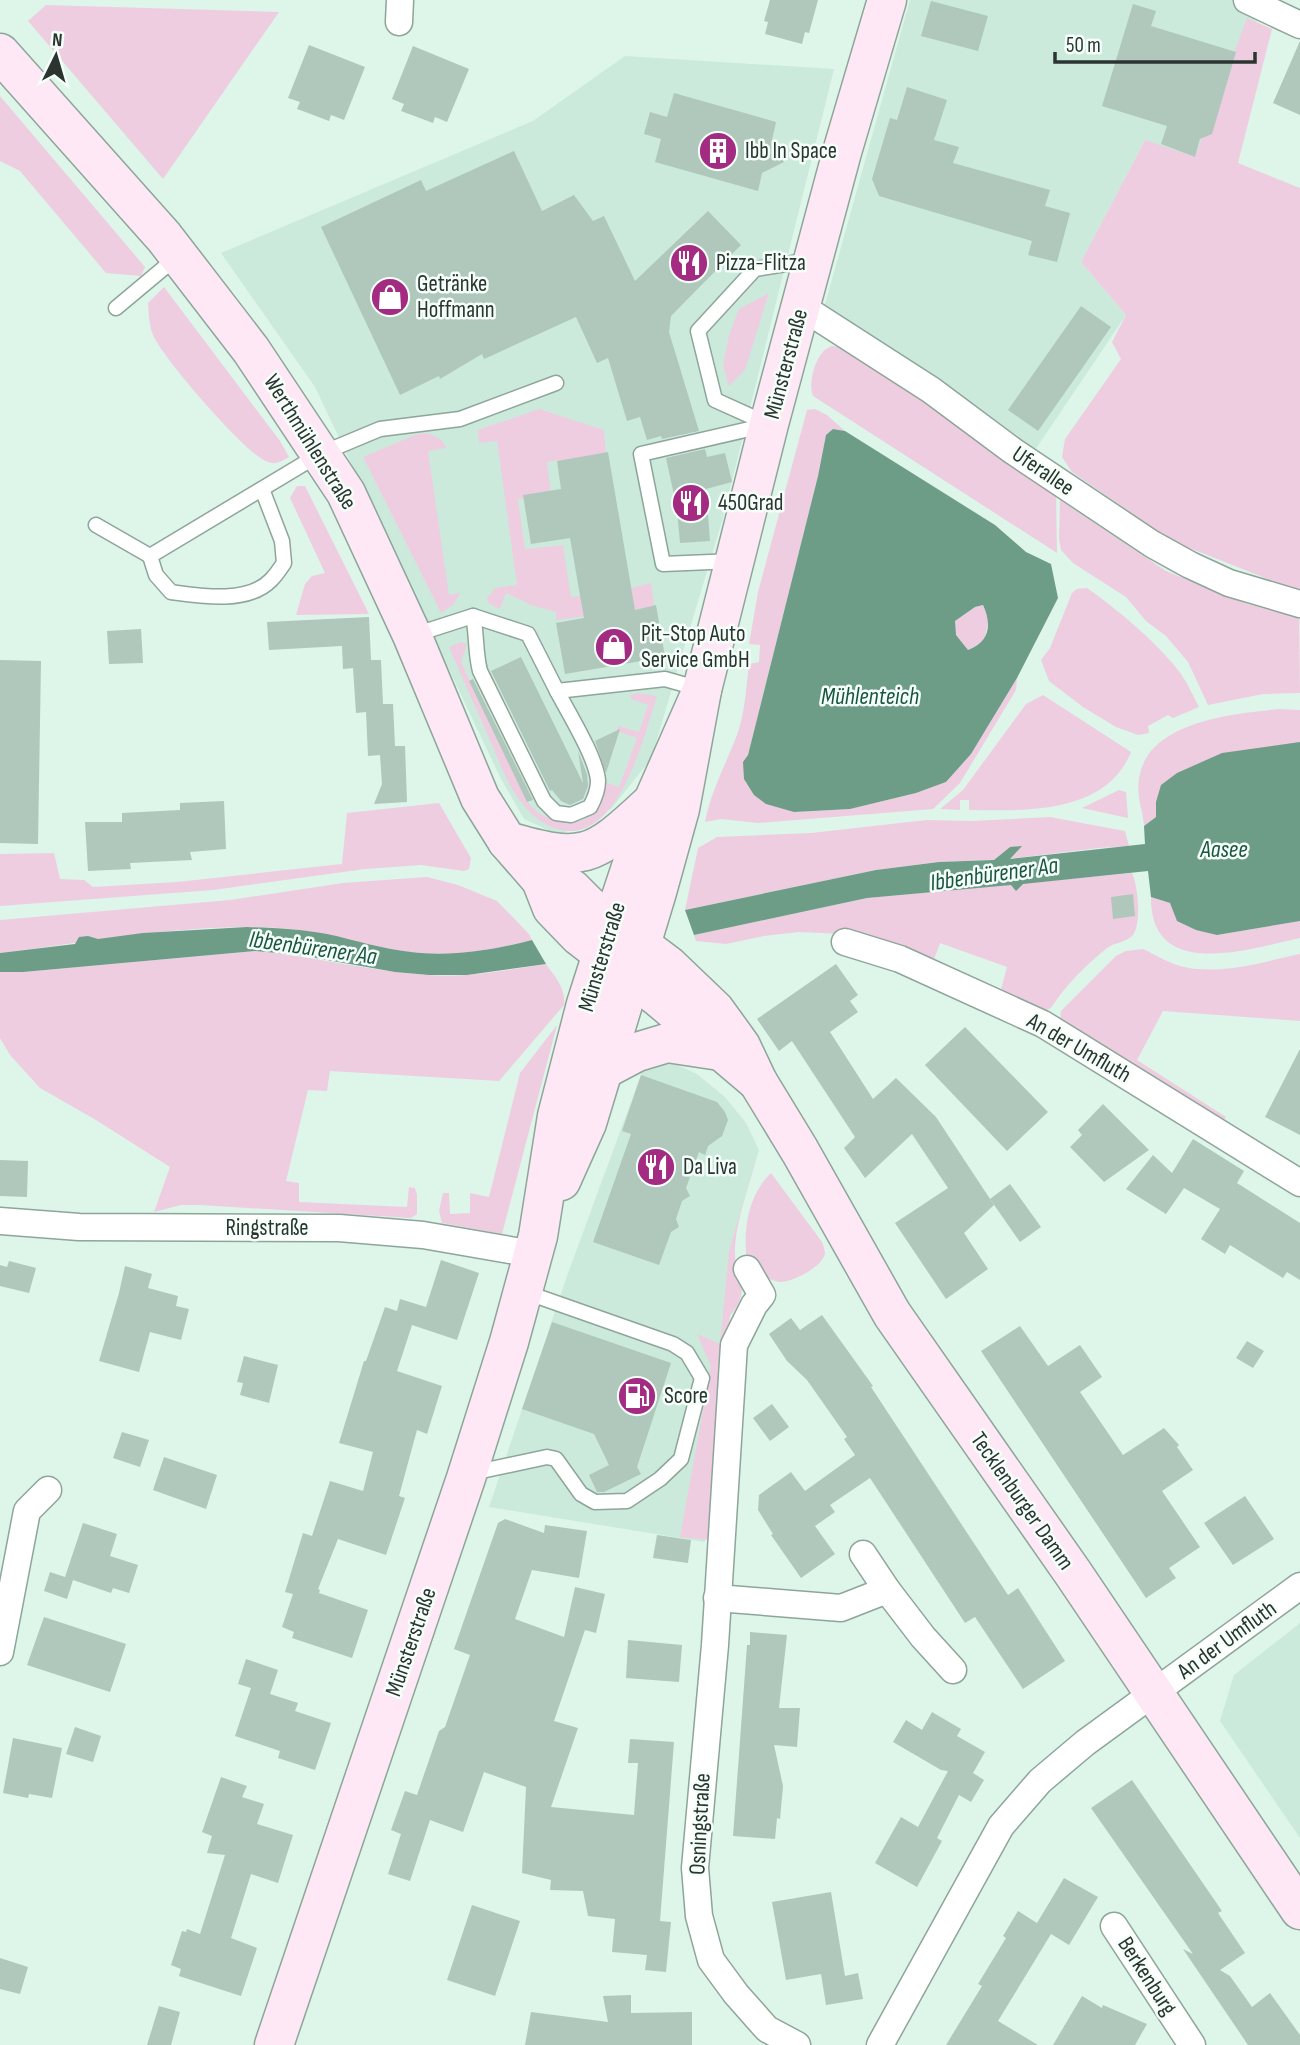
<svg xmlns="http://www.w3.org/2000/svg" width="1300" height="2045" font-family="'Sofia Sans Condensed',sans-serif">
<rect width="100%" height="100%" fill="#def5ea"/>
<g fill="#cbeadc">
<path d="M910,0H1274L1256,22L1209,169L1145,140L1081,262L1126,315L1035,450L824,308Z"/>
<path d="M625,56L834,69L722,521L651,759L611,809L559,835L524,819L500,777L315,387L221,253L533,121Z"/>
<path d="M666,1064L677,1065L697,1074L725,1097L746,1123L759,1150L731,1245L705,1493V1542L489,1507L567,1276L642,1072Z"/>
<path d="M1300,1623V1838L1220,1721L1234,1675Z"/>
</g>
<g fill="#eecde0">
<path d="M46,5L279,12L163,179L28,21Z"/>
<path d="M1247,18L1272,29L1238,163L1300,188V592L1172,541L1072,472L1062,457L1065,439L1121,359L1112,342L1126,315L1081,262L1145,140L1195,157Z"/>
<path d="M0,96L145,267L141,276L106,273L20,171L0,161Z"/>
<path d="M164,287L280,441L289,457C282,461 276,465 268,462C247,456 162,357 153,335C149,326 149,313 148,303Z"/>
<path d="M769,293L745,370L729,386L723,365L729,335L739,309Z"/>
<path d="M833,346L844,348L1056,493L1057,553L813,396C807,382 817,348 833,346Z"/>
<path d="M539,409L604,430L606,454L547,462L551,494L518,499L525,549L563,545L571,597L624,590L651,583L654,607L556,620V612L531,605L506,593L500,609L489,604L487,598L495,588L517,585L497,441L479,443L478,430Z"/>
<path d="M815,409L827,415L845,431L833,429L826,435L818,476L748,755L794,812L850,809L916,793L946,782L971,754L1017,678L1016,690L960,783L933,809L758,823L721,819L705,822C711,791 726,764 737,735C745,713 746,688 749,664L759,662L760,645L749,644L758,592L807,410Z"/>
<path d="M426,433C436,436 442,438 446,448L428,451L449,595L460,593L453,605L441,613L363,457L417,434Z"/>
<path d="M297,486H305L369,614L296,615L305,584L312,576L325,573L290,498Z"/>
<path d="M1060,500L1166,571L1247,604L1299,616L1300,693L1263,694L1208,705L1188,662L1166,636L1146,621L1126,597L1073,563L1061,550L1059,539Z"/>
<path d="M1087,588C1116,608 1161,646 1181,674C1188,684 1193,696 1199,707L1173,718L1168,715L1148,726L1149,733L1138,735L1116,727L1083,707L1049,681L1041,660L1050,648L1072,593L1077,589Z"/>
<path d="M983,605L989,619L984,641L968,650L955,634V621L975,607Z"/>
<path d="M461,642L467,644L461,662L527,801C539,820 574,831 592,814C596,810 599,804 602,799L600,793L604,782L619,787L637,738L617,731L618,726L639,732L648,705L631,699L630,695L638,693L657,696C645,734 621,833 569,831C549,830 533,818 521,802C508,786 500,764 492,745C478,713 463,680 449,647Z"/>
<path d="M1043,695L1131,752C1106,814 1026,811 969,810V800H960V810L940,809L963,790L1026,704Z"/>
<path d="M1278,709L1300,710V742L1156,802V817L1144,826C1143,810 1136,797 1139,779C1147,721 1233,714 1278,709Z"/>
<path d="M1119,790L1126,792L1128,818L1082,808Z"/>
<path d="M439,803L471,858L469,869L464,871L421,865L365,869L213,890L0,906V854L54,853L60,879L84,880L93,887L177,882L342,864L347,813Z"/>
<path d="M1050,817L1125,831L1129,846L1099,848L1008,859L1010,847L994,860L939,862L876,870L685,910L698,848L717,837L811,833L927,820L972,821Z"/>
<path d="M1132,873C1138,885 1142,926 1132,936C1126,942 1114,943 1107,948C1087,964 1065,986 1051,1008L1043,1011L1000,993L1007,967L940,943L932,965L843,934L799,932L764,936L726,944L696,941L694,935L867,898Z"/>
<path d="M427,877L458,885L497,901L529,934L532,940C494,950 451,957 411,952C383,949 356,941 328,935C302,929 275,927 249,927C165,927 83,943 0,953V920L230,900L343,883Z"/>
<path d="M1151,897L1170,903L1217,935L1300,921V938C1249,949 1150,982 1151,897Z"/>
<path d="M1143,949C1156,955 1170,964 1184,967C1223,975 1262,962 1300,954V1021L1163,1011L1137,1060L1226,1117L1224,1120H1220L1060,1022L1061,1011L1116,956L1126,951Z"/>
<path d="M255,951C313,956 369,971 427,975C467,978 507,970 546,964C555,977 566,988 564,1005L499,1081L330,1071L327,1091L308,1090L286,1181L299,1183V1202L407,1207L409,1187L415,1188L417,1195V1214L411,1218L200,1205H181L154,1212L170,1167L96,1120L40,1088L10,1055L0,1038V972H23Z"/>
<path d="M557,1025L502,1234L442,1223L439,1211L443,1193H449L450,1214L470,1213V1193L489,1197L520,1073Z"/>
<path d="M758,1151C751,1180 734,1225 735,1254C736,1283 752,1288 730,1316L710,1540L680,1537L711,1366L697,1334L720,1344L729,1251Z"/>
<path d="M771,1173L822,1242C823,1244 825,1251 825,1253C824,1266 793,1282 781,1282C767,1281 757,1271 747,1263C743,1231 747,1196 771,1173Z"/>
</g>
<g fill="#6d9c87" fill-rule="evenodd">
<path d="M833,429L845,431L995,525L1026,552L1051,564L1058,598L1017,678L971,754L946,782L916,793L850,809L794,812L766,804L754,795L744,779L743,762L748,755L818,476L826,435ZM983,605C992,624 990,642 968,650L956,635L955,621L975,607Z"/>
<path d="M1300,742V921L1217,935L1196,930L1177,921L1170,903L1151,897L1148,871L1023,884L1016,891L1011,885L867,898L694,935L685,910L876,870L939,862L994,860L1010,847L1022,846L1010,859L1145,844L1144,826L1156,817V802L1161,785L1177,773L1222,753Z"/>
<path d="M247,927C274,928 301,929 327,934C355,940 382,949 411,952C451,957 494,950 532,940L546,964L467,975H429L395,972L299,955L255,951L23,972H0V953L75,944L79,937L88,936L98,939L143,933Z"/>
</g>
<g fill="#b0c7bc">
<path d="M770,0H818L809,33L805,32L802,44L765,34L768,22L764,21Z"/>
<path d="M931,1L988,16L978,51L921,36Z"/>
<path d="M1133,4L1156,11L1151,26L1236,52L1212,134L1200,139L1195,157L1161,144L1167,126L1102,106Z"/>
<path d="M1300,41V115L1273,103Z"/>
<path d="M309,45L365,67L344,120L331,115L329,121L308,113L297,109L300,102L288,98Z"/>
<path d="M413,46L469,69L447,122L435,117L433,123L401,111L404,104L392,99Z"/>
<path d="M907,87L947,100L934,140L959,147L953,163L1050,190L1045,206L1070,213L1057,262L1028,255L1032,241L879,196L872,179L890,118L897,120Z"/>
<path d="M674,93L776,122L772,140L784,162L762,173L758,191L655,162L661,139L644,134L650,112L667,117Z"/>
<path d="M514,151L542,211L574,195L593,221L604,216L635,281L708,211L741,245L671,316L669,332L699,431L662,439L661,436L647,440L640,417L627,421L608,358L597,363L576,317L484,359L482,354L440,379L439,376L400,395L321,227L421,180L426,191Z"/>
<path d="M1081,306L1111,327L1038,431L1008,410Z"/>
<path d="M705,449L707,457L725,453L732,482L706,489L710,541L680,543L677,509L666,458Z"/>
<path d="M608,452L635,610L656,605L665,657L565,674L556,623L584,618L570,538L531,544L523,495L561,489L557,461Z"/>
<path d="M369,617L371,660H381L383,704H393L395,746H405L407,802L374,804L382,784L380,755L368,756L366,712L356,713L353,668L343,669L342,646L269,650L267,622Z"/>
<path d="M141,629L143,663L109,664L107,631Z"/>
<path d="M521,657L583,783L578,751L587,774L588,786L583,799L570,805L561,801L552,790L550,791L491,671Z"/>
<path d="M0,660L41,661L38,844L0,843Z"/>
<path d="M473,679L533,800L527,802L469,681Z"/>
<path d="M620,729L606,773L595,741Z"/>
<path d="M224,801L226,849L190,852L192,860L130,863L131,869L88,871L85,822H122V813L180,810V803Z"/>
<path d="M1133,894L1135,916L1113,919L1111,897Z"/>
<path d="M836,964L858,995L850,1001L858,1012L830,1032L873,1099L896,1078L936,1117L994,1205L964,1233L988,1269L946,1299L895,1223L948,1188L912,1134L865,1178L844,1148L855,1137L792,1041L779,1051L757,1019Z"/>
<path d="M965,1027L1048,1112L1007,1151L925,1065Z"/>
<path d="M1300,1049V1135L1265,1117Z"/>
<path d="M641,1075L717,1102L725,1112L728,1120L722,1136L708,1146L705,1155L699,1152L686,1188L690,1196L682,1201L676,1219L679,1227L671,1232L659,1265L593,1242L631,1134L622,1131Z"/>
<path d="M1103,1104L1149,1150L1104,1182L1070,1147L1082,1135L1078,1130Z"/>
<path d="M1193,1139L1244,1171L1237,1183L1300,1223V1280L1287,1272L1283,1278L1230,1245L1225,1254L1201,1239L1220,1209L1184,1188L1166,1214L1126,1189L1153,1155L1172,1173Z"/>
<path d="M0,1160L28,1161L27,1197L0,1196Z"/>
<path d="M1010,1184L1041,1227L1020,1242L990,1199Z"/>
<path d="M441,1260L479,1273L457,1340L412,1325L397,1371L442,1386L427,1434L417,1430L399,1496L405,1498L386,1555L338,1539L318,1589L320,1590L319,1593L368,1610L352,1658L292,1638L294,1632L282,1627L293,1594L285,1592L303,1533L312,1536L330,1481L363,1491L373,1452L339,1443L364,1361H366L385,1307L397,1311L400,1299L426,1307Z"/>
<path d="M9,1261L36,1268L29,1293L0,1286V1265L7,1267Z"/>
<path d="M125,1266L152,1274L148,1288L178,1296L176,1306L189,1309L181,1340L150,1332L139,1372L99,1361L119,1293Z"/>
<path d="M822,1315L873,1386L871,1387L1008,1595L1018,1588L1065,1661L1023,1689L975,1617L965,1623L870,1478L830,1505L835,1512L815,1526L835,1554L801,1578L771,1535L773,1534L758,1510L759,1495L791,1472L805,1491L855,1455L844,1439L847,1437L807,1380L787,1361L769,1334L791,1318L800,1330Z"/>
<path d="M552,1322L671,1363L637,1467L641,1474L604,1492H597L589,1475L609,1465L594,1434L522,1409Z"/>
<path d="M1020,1326L1048,1366L1080,1345L1102,1377L1080,1392L1123,1455L1164,1428L1179,1445L1177,1447L1193,1470L1162,1491L1200,1547L1169,1568L1176,1578L1146,1598L981,1351Z"/>
<path d="M1247,1341L1264,1351L1253,1368L1236,1358Z"/>
<path d="M244,1356L278,1365L269,1403L240,1395L243,1383L237,1382Z"/>
<path d="M772,1404L789,1427L770,1441L753,1418Z"/>
<path d="M122,1432L149,1440L140,1467L113,1458Z"/>
<path d="M164,1457L217,1475L206,1509L153,1490Z"/>
<path d="M1245,1496L1274,1539L1233,1565L1204,1523Z"/>
<path d="M505,1519L544,1533L545,1525L587,1531L579,1578L532,1570L515,1619L564,1637L575,1587L605,1594L596,1633L585,1630L554,1721L578,1728L551,1807L634,1815L638,1763H628L630,1739L674,1742L660,1921L671,1922L666,1972L645,1970L647,1955L612,1952L615,1919L588,1916L583,1891L550,1890L551,1880L522,1873L526,1787L484,1772L463,1832L430,1820L410,1881L388,1874L401,1834L391,1830L405,1791L417,1795L439,1731L445,1727L470,1655L454,1649L498,1523Z"/>
<path d="M83,1523L117,1534L110,1556L138,1565L129,1593L113,1588L111,1593L73,1580L67,1599L44,1591L50,1572L65,1577Z"/>
<path d="M657,1535L691,1540L688,1563L653,1558Z"/>
<path d="M44,1617L126,1644L110,1692L27,1665Z"/>
<path d="M750,1632L787,1635L779,1708H800L797,1747L774,1745L783,1786L780,1819L777,1818L775,1839L733,1836L747,1645H750Z"/>
<path d="M628,1640L682,1645L679,1682L626,1678Z"/>
<path d="M246,1659L278,1670L270,1694L298,1703L295,1711L331,1723L315,1770L278,1758L280,1751L235,1736L251,1688L238,1684Z"/>
<path d="M932,1712L961,1729L957,1736L985,1752L973,1773L984,1780L971,1802L959,1795L937,1838L942,1841L917,1887L875,1863L901,1817L918,1827L948,1771L941,1770L893,1742L906,1720L922,1730Z"/>
<path d="M75,1727L101,1736L93,1762L66,1754Z"/>
<path d="M13,1738L62,1748L52,1798L29,1794L28,1798L3,1793Z"/>
<path d="M221,1777L247,1786L242,1797L264,1804L257,1824L293,1835L278,1883L251,1874L231,1938L257,1948L241,1996L179,1976L181,1969L171,1965L182,1931L186,1932L187,1929L200,1934L225,1855L207,1853L212,1836L202,1832Z"/>
<path d="M1132,1780L1222,1911L1218,1913L1245,1953L1220,1970L1230,1976L1252,2007L1270,1993L1300,2035V2045H1248L1183,1949L1193,1954L1091,1808Z"/>
<path d="M1064,1878L1098,1897L1069,1945L1051,1934L998,2021L1038,2045H946L982,1986L978,1984L1006,1938L1003,1936L1018,1911L1037,1923Z"/>
<path d="M831,1892L845,1976L858,1973L863,1999L826,2005L821,1974L786,1980L772,1902Z"/>
<path d="M472,1905L520,1921L495,1996L447,1980Z"/>
<path d="M0,1958L28,1967L20,1994L0,1989Z"/>
<path d="M631,1995V2013L692,2012V2045H525L531,2012L608,2022L603,1996Z"/>
<path d="M1082,1996L1102,2008L1103,2005L1147,2024L1135,2045H1053Z"/>
<path d="M159,2006L180,2012L171,2045H147Z"/>
</g>
<g fill="none" stroke-linecap="round" stroke-linejoin="round">
<g stroke="#8ea59a" stroke-width="17">
<g id="service">
<path d="M116,308L177,257"/>
<path d="M768,424L715,400L698,331L755,269L811,260"/>
<path d="M96,525L150,556L320,454L380,429L460,419L556,383"/>
<path d="M150,556L156,575L171,592C200,596 248,604 271,580C276,575 280,569 284,563L282,541L262,489"/>
<path d="M734,561L663,564L641,454L767,425"/>
<path d="M473,616C477,634 475,652 480,671L544,801L556,813L571,815L590,807C595,798 598,791 598,781C597,759 568,712 557,691"/>
<path d="M414,635L473,616L528,634L557,691L665,679L700,689"/>
<path d="M472,1473L547,1457L556,1459L581,1494L595,1502L627,1501L660,1479L681,1459L702,1378L687,1353L673,1344L525,1292"/>
</g>
</g>
<g stroke="#8ea59a" stroke-width="29">
<g id="minor">
<path d="M1247,0L1300,25"/>
<path d="M399,22L400,0"/>
<path d="M802,307L931,390L1013,451L1152,544L1190,565L1229,583L1300,604"/>
<path d="M845,942L900,959L1043,1024L1300,1183"/>
<path d="M0,1221L79,1227L339,1228L423,1235L533,1254"/>
<path d="M747,1269L762,1295L754,1305L734,1345L715,1645L695,1868L699,1916L711,1960L736,1994L767,2029L797,2045"/>
<path d="M863,1554L887,1590"/>
<path d="M717,1598L841,1608L887,1590L923,1637L953,1670"/>
<path d="M0,1652L27,1511L48,1490"/>
<path d="M1114,1926L1192,2045"/>
<path d="M880,2045L1001,1826L1040,1781L1085,1743L1300,1586"/>
</g>
</g>
<g stroke="#8ea59a" stroke-width="41">
<g id="secondary">
<path d="M0,53L164,237L251,350L346,493L412,635L480,798L507,841L541,880L552,908L579,936L659,998L758,1082"/>
<path d="M507,841C583,863 592,858 649,805"/>
<path d="M541,880L571,888L588,905L669,966L715,1010L741,1046L758,1082L800,1151L892,1314L1073,1573L1300,1910"/>
<path d="M601,1071L637,1052L667,1043L720,1051"/>
<path d="M561,1181L587,1123L657,892L680,809L702,690L769,424L842,152L887,0"/>
<path d="M274,2045L466,1478L509,1342L538,1236L557,1116L586,1004L602,954L653,801L702,690"/>
</g>
</g>
<use href="#service" stroke="#fff" stroke-width="14"/>
<use href="#minor" stroke="#fff" stroke-width="26"/>
<use href="#secondary" stroke="#fee8f6" stroke-width="38"/>
</g>
<defs>
<g id="building-disc" transform="scale(2.0125)"><circle r="9.5" fill="#a32b81" stroke="#f5fffa"/><path d="M-4-6H4V6H1V3H-1V6H-4ZM-2.5-4.3h1.7v1.8h-1.7ZM.8-4.3h1.7v1.8H.8ZM-2.5-1h1.7V.8h-1.7ZM.8-1h1.7V.8H.8Z" fill="#fff"/></g>
<g id="restaurant-disc" transform="scale(2.0125)"><circle r="9.5" fill="#a32b81" stroke="#f5fffa"/><path d="M-5-6h1v4h1v-4h1v4h1v-4h1v5L-1.5 .5V6h-2V.5L-5-1ZM5-6V6H3V1.5H1.5Q1.5-4 5-6Z" fill="#fff"/></g>
<g id="shop-disc" transform="scale(2.0125)"><circle r="9.5" fill="#a32b81" stroke="#f5fffa"/><path d="M-5-2.5h2.3a2.7 3.5 0 0 1 5.4 0H5L5.5 6h-11ZM-1.5-2.5h3a1.5 2.3 0 0 0-3 0Z" fill="#fff"/></g>
<g id="fuel-disc" transform="scale(2.0125)"><circle r="9.5" fill="#a32b81" stroke="#f5fffa"/><path d="M-5.5-6h7V0h2V4h1.3V-2.5L3-4.5l.8-.8L6-3V5H2.5V1h-1V6h-7ZM-4.2-4.7v3.2H.2V-4.7Z" fill="#fff"/></g>
</defs>
<g fill-rule="evenodd">
<use href="#building-disc" x="718" y="151"/>
<use href="#restaurant-disc" x="689" y="263"/>
<use href="#shop-disc" x="390" y="297"/>
<use href="#restaurant-disc" x="691" y="503"/>
<use href="#shop-disc" x="614" y="647"/>
<use href="#restaurant-disc" x="656" y="1167"/>
<use href="#fuel-disc" x="637" y="1396"/>
</g>
<g text-anchor="middle" dominant-baseline="central" stroke-width="5" stroke-linejoin="round" paint-order="stroke">
<g font-size="23" fill="#2b3430" stroke="#f5fffa" text-anchor="start">
<text x="745" y="151">Ibb In Space</text>
<text x="716" y="263">Pizza-Flitza</text>
<text x="417" y="284">Getränke<tspan x="417" dy="26">Hoffmann</tspan></text>
<text x="718" y="503">450Grad</text>
<text x="641" y="634">Pit-Stop Auto<tspan x="641" dy="26">Service GmbH</tspan></text>
<text x="683" y="1167">Da Liva</text>
<text x="664" y="1396">Score</text>
</g>
<g font-size="23" fill="#2b3430" stroke="#f5fffa">
<text transform="translate(786 364) rotate(-75)">Münsterstraße</text>
<text transform="translate(310 442) rotate(58)">Werthmühlenstraße</text>
<text transform="translate(1043 471) rotate(34)">Uferallee</text>
<text transform="translate(602 957) rotate(-73)">Münsterstraße</text>
<text transform="translate(1079 1048) rotate(30)">An der Umfluth</text>
<text x="267" y="1228">Ringstraße</text>
<text transform="translate(1022 1501) rotate(55)">Tecklenburger Damm</text>
<text transform="translate(1227 1640) rotate(-36)">An der Umfluth</text>
<text transform="translate(411 1642) rotate(-71)">Münsterstraße</text>
<text transform="translate(700 1824) rotate(-87)">Osningstraße</text>
<text transform="translate(1147 1976) rotate(57)">Berkenburg</text>
</g>
<g font-size="24" font-style="italic" fill="#1a5540" stroke="#f5fffa">
<text x="870" y="696">Mühlenteich</text>
<text x="1224" y="849">Aasee</text>
<text transform="translate(994 874) rotate(-8)">Ibbenbürener Aa</text>
<text transform="translate(313 948) rotate(8)">Ibbenbürener Aa</text>
</g>
</g>
<g transform="translate(56 56) rotate(5)" stroke="#f5fffa" stroke-width="5" paint-order="stroke">
<path d="M0-5L12 26L0 18L-12 26Z" fill="#2b3430"/>
<text y="-10" font-size="19" font-weight="bold" text-anchor="middle" fill="#2b3430">N</text>
</g>
<path d="M1055 52v10h200v-10" fill="none" stroke="#2b3430" stroke-width="3.5"/>
<text x="1066" y="52" font-size="21" fill="#2b3430" stroke="#f5fffa" stroke-width="5" paint-order="stroke">50 m</text>
</svg>
